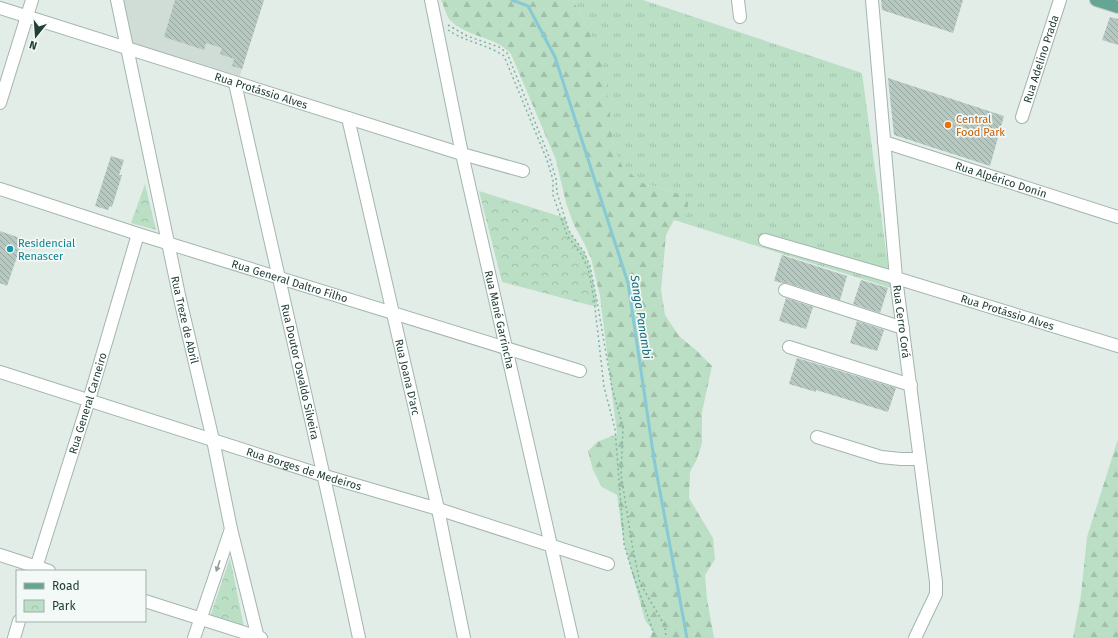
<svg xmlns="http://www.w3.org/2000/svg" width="1118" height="638" font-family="'Fira Sans',sans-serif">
<defs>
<pattern id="grass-tufts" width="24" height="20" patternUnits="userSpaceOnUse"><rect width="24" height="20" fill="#badfc4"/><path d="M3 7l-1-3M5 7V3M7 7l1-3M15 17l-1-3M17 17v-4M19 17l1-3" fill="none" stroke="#a0c0a9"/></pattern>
<pattern id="forest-firs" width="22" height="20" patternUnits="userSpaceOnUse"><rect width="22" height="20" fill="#badfc4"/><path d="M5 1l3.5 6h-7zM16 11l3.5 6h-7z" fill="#a0c0a9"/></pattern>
<pattern id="park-crowns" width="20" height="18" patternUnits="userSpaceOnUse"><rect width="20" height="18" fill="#badfc4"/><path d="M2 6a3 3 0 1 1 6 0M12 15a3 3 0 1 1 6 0" fill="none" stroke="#a0c0a9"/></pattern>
<pattern id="building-back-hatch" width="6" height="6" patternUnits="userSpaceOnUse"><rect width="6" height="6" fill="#b7c8c1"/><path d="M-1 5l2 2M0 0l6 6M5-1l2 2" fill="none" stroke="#94a49e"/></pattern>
</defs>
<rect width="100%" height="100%" fill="#e2ede8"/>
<path fill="#d0ddd7" d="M123,0H264L240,76L133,44Z"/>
<path fill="url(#grass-tufts)" d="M573,0H643L862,73L891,288L674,220V192L643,183L623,169L614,148L610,117L592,37Z"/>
<g fill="url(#forest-firs)">
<path d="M441,0H573L592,37L605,72L614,148L623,168L643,183L674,192L689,200L686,217L674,220L666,235L661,290L665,315L679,336L697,351L712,366L702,412V443L697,459L690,472L689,498L713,538L715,559L705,575L707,599L714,638H650L653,631L645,620L624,544L617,495L602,487L593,470L588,451L597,442L617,434L600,296L591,258L584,243L574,225L566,203L556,160L511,54C494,35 467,38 450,20C446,15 444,6 441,0Z"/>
<path d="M1118,439V638H1073L1081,595L1087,537Z"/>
</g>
<g fill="url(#park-crowns)">
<path d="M145,184L156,230L131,223Z"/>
<path d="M479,191L565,218L569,231L584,252L590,266L597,301V307L502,282Z"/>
<path d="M230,558L245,632L209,620Z"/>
</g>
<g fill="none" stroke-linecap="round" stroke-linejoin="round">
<path stroke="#87c9d5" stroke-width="3" d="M512,0L528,6L555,57L628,283L654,459L687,638"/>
</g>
<g fill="url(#building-back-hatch)">
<path d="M175,0H264L242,69L232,66L234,59L220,54L222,48L206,43L204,50L164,37Z"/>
<path d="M881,0H963L953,33L882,10Z"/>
<path d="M1110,17L1118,19V45L1102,40Z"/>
<path d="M888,78L1004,116L990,166L894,135Z"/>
<path d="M111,156L124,160L119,175H122L112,207L110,206L108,210L95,206Z"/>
<path d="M0,231L23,239L7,286L0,283Z"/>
<path d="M782,255L847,276L840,300L787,283H782L774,281Z"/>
<path d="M861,280L888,288L880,313L853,304Z"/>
<path d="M786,298L813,307L806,329L779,321Z"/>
<path d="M857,321L884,330L877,351L850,343Z"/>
<path d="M797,358L896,388L888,412L816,390V392L789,384Z"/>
</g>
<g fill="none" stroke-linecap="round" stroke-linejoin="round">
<g stroke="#a4b5af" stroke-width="14">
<g id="minor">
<path id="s1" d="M117,0L179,295L213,440L231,529L258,638"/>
<path id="s2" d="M431,0L462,154L572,638"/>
<path d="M738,0L740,17"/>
<path id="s3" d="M872,0L896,278L936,582V594L915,638"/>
<path id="s4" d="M0,8L462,154L523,171"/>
<path id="s5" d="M235,83C276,268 320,453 359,638"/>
<path d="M0,103L32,0"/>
<path id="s6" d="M1022,117L1060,0"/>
<path id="s7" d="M348,118L438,509L464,638"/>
<path id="s8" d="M884,142L1118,217"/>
<path id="s9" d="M0,189L138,234L580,371"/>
<path id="s10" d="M765,240L896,278L1118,346"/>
<path d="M785,290L903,328"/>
<path d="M789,347L911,385"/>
<path id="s11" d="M0,372L325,476L438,509L608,564"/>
<path d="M817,437L881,457L901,459H919"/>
<path d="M0,555L49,571"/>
<path id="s12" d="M35,571L89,400L138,234"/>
<path d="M145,601L261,638"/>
<path d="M14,638L19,621"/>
<path d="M194,638L231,529"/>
</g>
</g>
<g stroke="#c1c9c7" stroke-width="14">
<path id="major" d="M1096,0L1118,7"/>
</g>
<g stroke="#80b2a3" stroke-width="1.5" stroke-dasharray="2 3" stroke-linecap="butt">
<path d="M448,25L467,36L499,47L507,53L550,159L556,179L557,193L569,231L584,252L590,266L597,301L612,388L623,427L621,474L632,544L640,583L665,626L666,638"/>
<path d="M448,30C465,42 487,44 504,56L547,160L553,180V195L562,221L567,235L581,254L588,268L594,299L604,387L615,429L624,544L633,574L653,631L654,638"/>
</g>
<use href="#minor" stroke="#fff" stroke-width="12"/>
<use href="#major" stroke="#64a594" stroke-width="12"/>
</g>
<defs><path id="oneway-solid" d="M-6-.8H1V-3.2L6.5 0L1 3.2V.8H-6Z"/></defs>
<use fill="#909f9b" href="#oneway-solid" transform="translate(218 566) rotate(109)"/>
<circle fill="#e8710a" stroke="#f3f9f6" stroke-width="1.5" cx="948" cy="125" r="4"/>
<circle fill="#0f9aa8" stroke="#f3f9f6" stroke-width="1.5" cx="10" cy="249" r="4"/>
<g text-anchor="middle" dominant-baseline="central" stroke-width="3.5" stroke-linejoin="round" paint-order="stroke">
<g font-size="11" fill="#213f37" stroke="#f3f9f6">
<text stroke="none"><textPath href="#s6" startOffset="61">Rua Adelino Prada</textPath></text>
<text stroke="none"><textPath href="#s4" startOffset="274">Rua Protássio Alves</textPath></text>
<text stroke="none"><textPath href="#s8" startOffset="123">Rua Alpérico Donin</textPath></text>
<text stroke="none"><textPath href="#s9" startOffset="304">Rua General Daltro Filho</textPath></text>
<text stroke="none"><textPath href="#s10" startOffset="253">Rua Protássio Alves</textPath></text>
<text stroke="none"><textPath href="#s1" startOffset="327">Rua Treze de Abril</textPath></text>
<text stroke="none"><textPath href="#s2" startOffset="327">Rua Mané Garrincha</textPath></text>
<text stroke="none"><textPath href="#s3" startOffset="323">Rua Cerro Corá</textPath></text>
<text stroke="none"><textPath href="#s5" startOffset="296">Rua Doutor Osvaldo Silveira</textPath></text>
<text stroke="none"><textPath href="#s7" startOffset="266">Rua Joana D'arc</textPath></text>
<text stroke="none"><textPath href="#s12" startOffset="176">Rua General Carneiro</textPath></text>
<text stroke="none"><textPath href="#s11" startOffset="319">Rua Borges de Medeiros</textPath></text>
</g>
<g font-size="11" fill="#c56008" stroke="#f3f9f6" text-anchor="start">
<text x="956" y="119">Central<tspan x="956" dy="13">Food Park</tspan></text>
</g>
<g font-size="11" fill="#0d838f" stroke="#f3f9f6" text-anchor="start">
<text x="18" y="243">Residencial<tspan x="18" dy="13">Renascer</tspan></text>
</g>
<g font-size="12" font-style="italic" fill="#176d7e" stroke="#f3f9f6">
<text transform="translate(641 317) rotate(81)">Sanga Panambi</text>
</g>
</g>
<rect x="16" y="570" width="130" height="52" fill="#f3f9f6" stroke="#9fafaa"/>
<rect x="24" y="583" width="20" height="6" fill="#64a594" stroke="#9fafaa"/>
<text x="52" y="590" font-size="12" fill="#213f37">Road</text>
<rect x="24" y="600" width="20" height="12" fill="url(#park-crowns)" stroke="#9fafaa"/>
<text x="52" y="610" font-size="12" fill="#213f37">Park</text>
<g transform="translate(36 36) rotate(197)" stroke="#f3f9f6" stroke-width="3" paint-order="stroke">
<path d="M0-3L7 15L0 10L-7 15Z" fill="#213f37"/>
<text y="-6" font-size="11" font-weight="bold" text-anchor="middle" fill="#213f37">N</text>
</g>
</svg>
